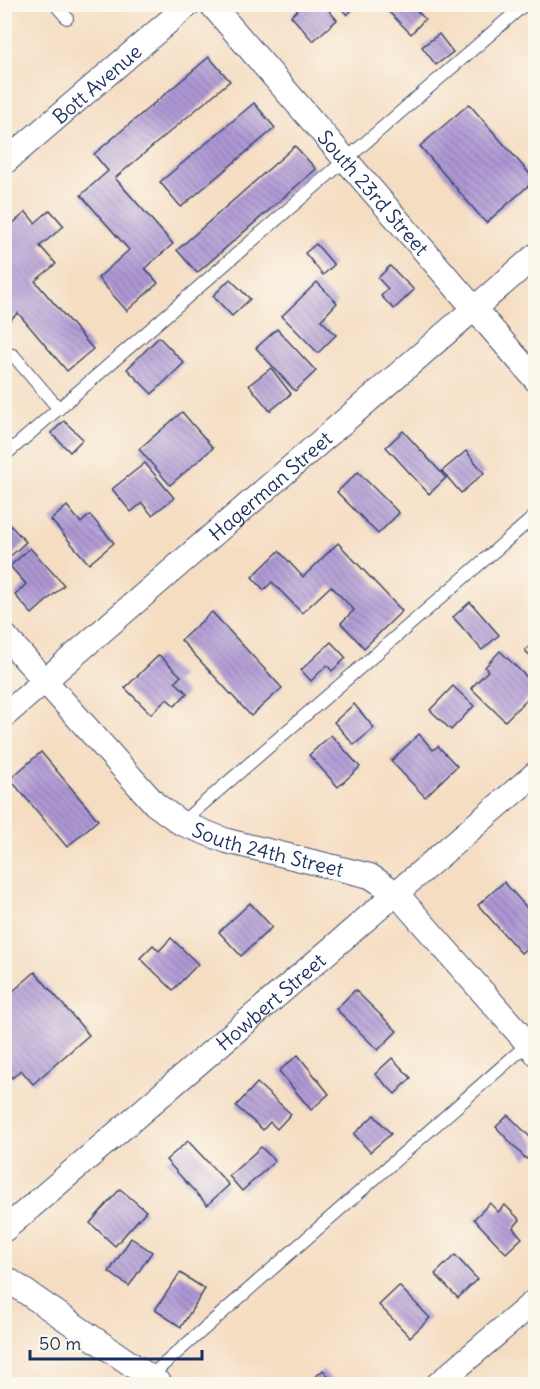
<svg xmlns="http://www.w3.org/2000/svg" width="540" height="1389" font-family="Delius,sans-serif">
<defs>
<pattern id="building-back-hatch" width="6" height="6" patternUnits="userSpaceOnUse" patternTransform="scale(1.5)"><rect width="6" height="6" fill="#ae98d4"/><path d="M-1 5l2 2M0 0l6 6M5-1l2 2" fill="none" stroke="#8d7caf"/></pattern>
</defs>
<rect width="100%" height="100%" fill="#fbf7ec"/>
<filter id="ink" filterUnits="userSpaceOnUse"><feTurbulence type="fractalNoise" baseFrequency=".0167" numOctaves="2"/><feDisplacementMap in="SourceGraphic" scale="12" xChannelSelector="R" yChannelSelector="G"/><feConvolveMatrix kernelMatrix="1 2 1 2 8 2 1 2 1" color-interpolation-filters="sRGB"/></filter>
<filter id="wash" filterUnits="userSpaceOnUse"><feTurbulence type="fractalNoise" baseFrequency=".008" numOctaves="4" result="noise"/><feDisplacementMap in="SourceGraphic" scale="24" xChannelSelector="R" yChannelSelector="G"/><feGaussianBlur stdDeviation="1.35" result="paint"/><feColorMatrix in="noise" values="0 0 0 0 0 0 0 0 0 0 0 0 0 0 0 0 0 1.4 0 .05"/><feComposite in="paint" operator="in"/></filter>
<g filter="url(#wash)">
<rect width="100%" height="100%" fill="#f5ddc2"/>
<g id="blocks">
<g fill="url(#building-back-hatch)">
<path d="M304,4H323L337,20L313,41L291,16Z"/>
<path d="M337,4H358L347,15Z"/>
<path d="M395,4H410L425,19L411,34L388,11Z"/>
<path d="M439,34L453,52L436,65L422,47Z"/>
<path d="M209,57L230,81L115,178L173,244L145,268L158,283L127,311L98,278L129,250L81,195L108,171L94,154Z"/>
<path d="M254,103L275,128L181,207L160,182Z"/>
<path d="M469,104L535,180L486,223L420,146Z"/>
<path d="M295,146L316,169L197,273L177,250Z"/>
<path d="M50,210L64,226L40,246L56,264L35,281L93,349L67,371L18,313L4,325V231L26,212L35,223Z"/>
<path d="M316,244L334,265L323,275L305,253Z"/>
<path d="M390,266L414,290L394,309L381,296L388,289L378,278Z"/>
<path d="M230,279L250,299L232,316L213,296Z"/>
<path d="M317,282L337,303L321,320L336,335L318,353L282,316Z"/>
<path d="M277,329L316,371L295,391L256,348Z"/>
<path d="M159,337L184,363L152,394L127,369Z"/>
<path d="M271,368L291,394L270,411L249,385Z"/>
<path d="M182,412L213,448L170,485L139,449Z"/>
<path d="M64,421L83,439L70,452L51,433Z"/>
<path d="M403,431L446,478L429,494L386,447Z"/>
<path d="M466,451L484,473L461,493L442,471Z"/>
<path d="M145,463L174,498L152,515L142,503L131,512L112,489Z"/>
<path d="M358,472L399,513L378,534L337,492Z"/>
<path d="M67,506L81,523L90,515L114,543L89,564L51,520Z"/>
<path d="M9,524L26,542L4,562V528Z"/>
<path d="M338,543L402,611L364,648L341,623L354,610L331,586L302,613L272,582L264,590L252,577L279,551L303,577Z"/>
<path d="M30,548L64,585L32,614L15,595L26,584L10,566Z"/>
<path d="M470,602L499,635L482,650L453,617Z"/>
<path d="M212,612L282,688L251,716L181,640Z"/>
<path d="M536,641V663L525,650Z"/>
<path d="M331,642L346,658L332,671L327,665L311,681L301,670Z"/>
<path d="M500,651L536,686V690L505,721L471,688L488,671L485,667Z"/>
<path d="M159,655L181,676L175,682L187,693L175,706L167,699L151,714L125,688Z"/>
<path d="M453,686L474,706L451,730L430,710Z"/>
<path d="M354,704L374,728L354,745L334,722Z"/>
<path d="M419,734L433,750L438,746L457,766L425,797L391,761Z"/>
<path d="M331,735L360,767L338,787L309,755Z"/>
<path d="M41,752L98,820L67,847L10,779Z"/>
<path d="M504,882L536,918V941L521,953L478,905Z"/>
<path d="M250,903L272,927L241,956L219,932Z"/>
<path d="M171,938L198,964L173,990L140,958L153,945L159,951Z"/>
<path d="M35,972L89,1035L33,1084L21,1070L12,1078L4,1069V999Z"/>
<path d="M355,990L397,1031L378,1050L336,1009Z"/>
<path d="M298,1055L329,1094L311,1110L279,1071Z"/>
<path d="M392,1058L411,1078L395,1094L375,1074Z"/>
<path d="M257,1083L291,1114L277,1129L270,1122L263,1130L236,1106Z"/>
<path d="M374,1115L391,1134L370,1152L354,1134Z"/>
<path d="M508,1115L536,1143V1150L526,1159L496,1127Z"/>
<path d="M188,1141L229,1185L207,1205L166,1160Z"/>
<path d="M261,1147L275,1161L242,1191L229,1176Z"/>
<path d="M120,1189L146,1211L115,1246L90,1223Z"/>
<path d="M490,1203L498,1212L505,1205L520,1220L513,1228L522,1238L506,1253L474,1219Z"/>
<path d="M131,1238L152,1252L129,1286L109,1272Z"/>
<path d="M455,1255L477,1279L458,1298L435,1274Z"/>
<path d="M180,1273L205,1289L181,1327L155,1310Z"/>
<path d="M399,1286L430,1318L410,1337L379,1305Z"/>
<path d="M323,1370L336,1384H307Z"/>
</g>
</g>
</g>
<g filter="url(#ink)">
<use href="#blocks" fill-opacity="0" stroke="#3c496d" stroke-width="1.5"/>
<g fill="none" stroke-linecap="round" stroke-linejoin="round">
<g stroke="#3c496d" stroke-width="14">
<g id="lane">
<path d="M55,4L67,18"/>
<path d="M4,353L13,355L59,409"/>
<path d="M4,456L525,4"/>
<path d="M181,823L536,515"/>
<path d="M147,1379L530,1042"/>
</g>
</g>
<g stroke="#3c496d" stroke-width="26">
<g id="street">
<path id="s1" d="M211,4L536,380"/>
<path id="s2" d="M4,163L189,4"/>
<path id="s3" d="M4,635L155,804L181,823L227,841L370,876L396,893L536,1053"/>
<path id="s4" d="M4,716L536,255"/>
<path id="s5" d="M4,1230L536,773"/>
<path d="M4,1277L160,1384"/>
<path d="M438,1384L536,1300"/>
</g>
</g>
<use href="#lane" stroke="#fff" stroke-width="12"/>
<use href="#street" stroke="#fff" stroke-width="24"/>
</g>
</g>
<g text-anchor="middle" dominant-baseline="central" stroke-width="4.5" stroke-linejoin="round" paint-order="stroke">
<g font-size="20" fill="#1b2f5e" stroke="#fbf7ec">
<text stroke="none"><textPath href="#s2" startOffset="122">Bott Avenue</textPath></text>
<text stroke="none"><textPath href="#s1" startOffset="249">South 23rd Street</textPath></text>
<text stroke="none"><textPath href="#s4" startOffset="352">Hagerman Street</textPath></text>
<text stroke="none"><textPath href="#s3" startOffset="350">South 24th Street</textPath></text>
<text stroke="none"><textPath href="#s5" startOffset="351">Howbert Street</textPath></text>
</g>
</g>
<rect width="540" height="1389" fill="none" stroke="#fbf7ec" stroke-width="24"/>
<path d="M30 1350v9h172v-9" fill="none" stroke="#1b2f5e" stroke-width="3"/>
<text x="39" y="1350" font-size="18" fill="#1b2f5e" stroke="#fbf7ec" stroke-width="4.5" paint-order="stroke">50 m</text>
</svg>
